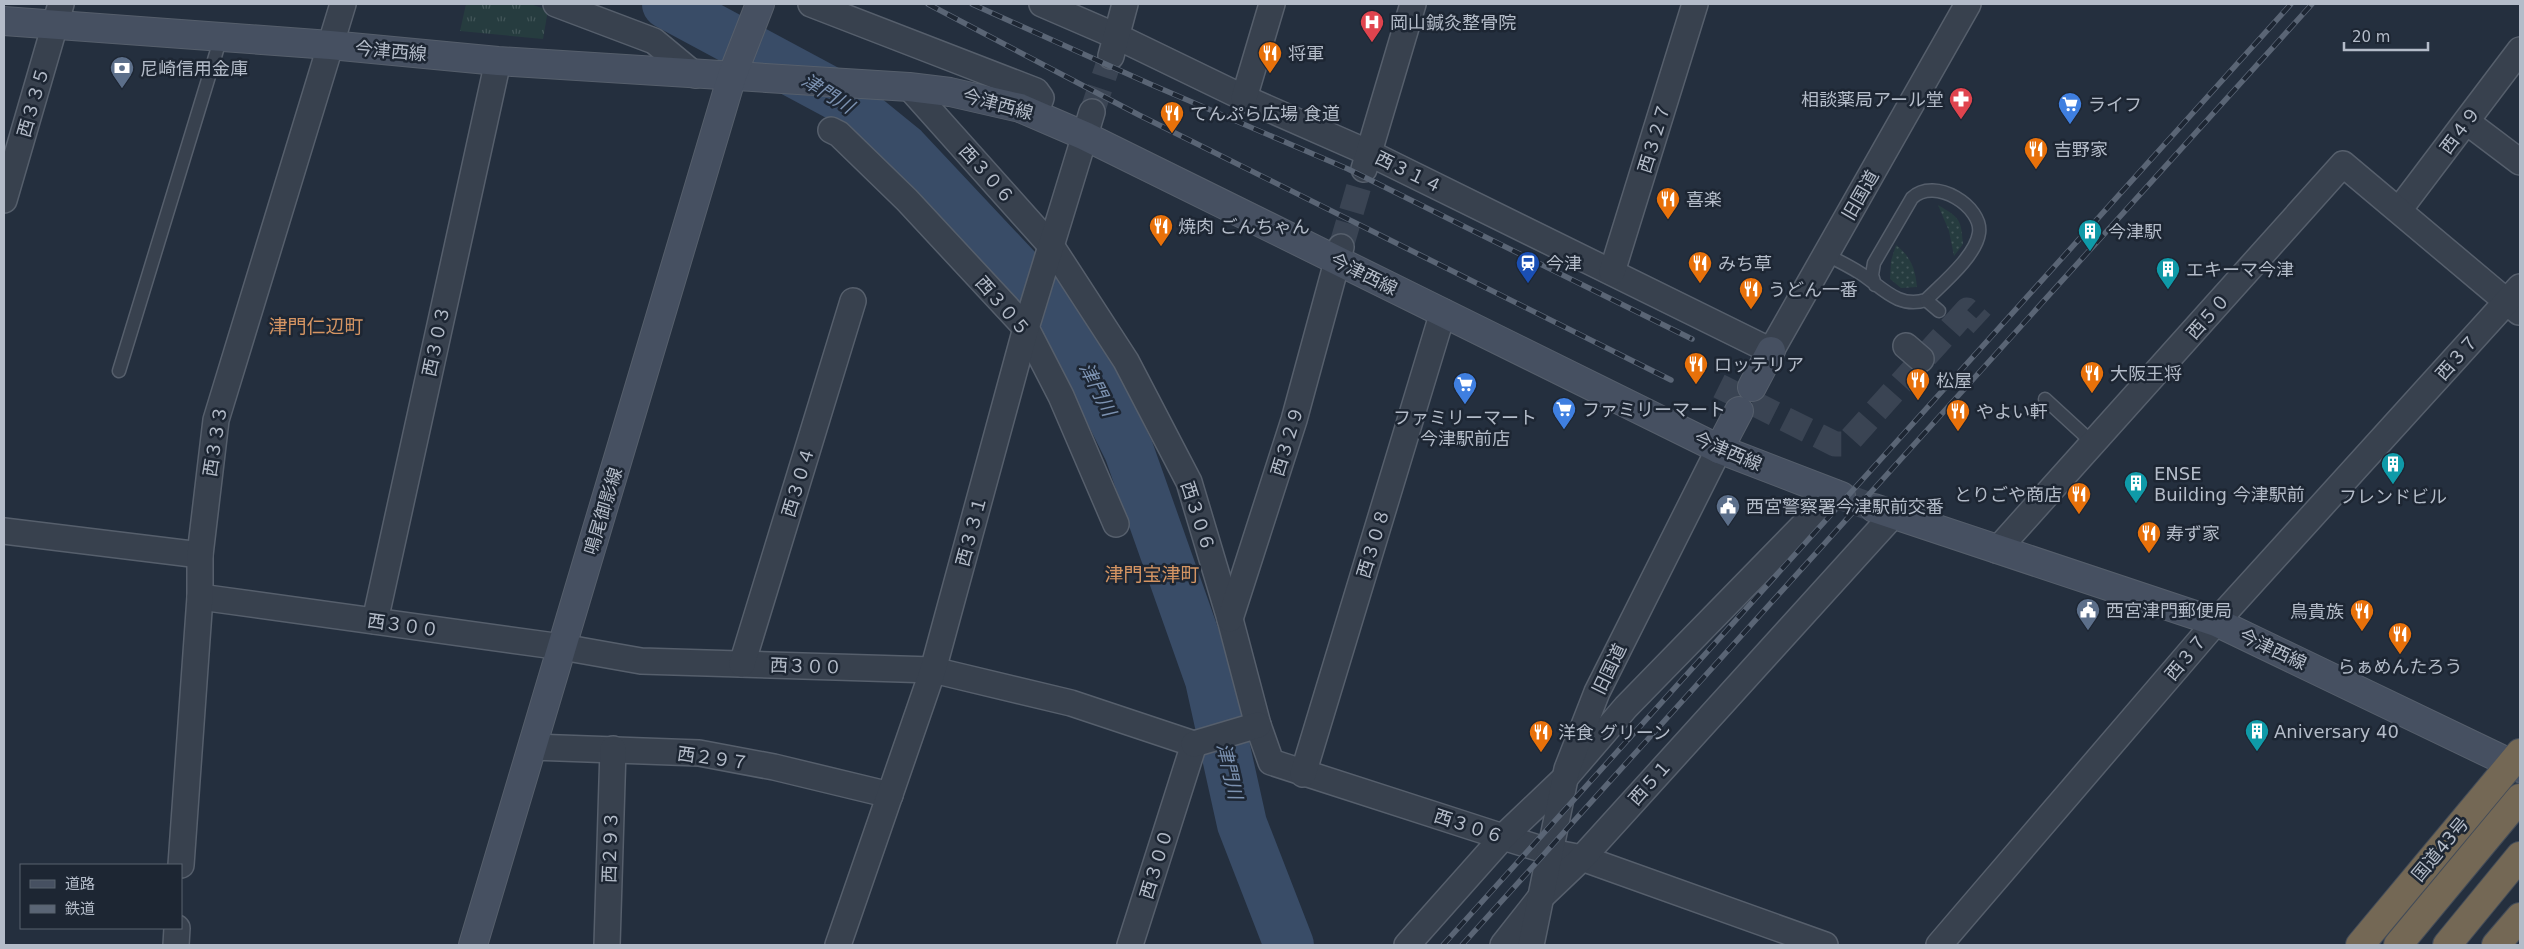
<svg xmlns="http://www.w3.org/2000/svg" width="2524" height="949" font-family="'DejaVu Sans','Noto Sans JP',sans-serif">
<defs>
<pattern id="grass-dots" width="8" height="8" patternUnits="userSpaceOnUse" patternTransform="scale(1.25)"><rect width="8" height="8" fill="#263c3f"/><path d="M2 2h.1M6 6h.1" fill="none" stroke="#435659" stroke-width="1.8" stroke-linecap="round"/></pattern>
<pattern id="park-tufts" width="24" height="20" patternUnits="userSpaceOnUse" patternTransform="scale(1.25)"><rect width="24" height="20" fill="#263c3f"/><path d="M3 7l-1-3M5 7V3M7 7l1-3M15 17l-1-3M17 17v-4M19 17l1-3" fill="none" stroke="#435659"/></pattern>
</defs>
<rect width="100%" height="100%" fill="#242f3e"/>
<g fill="url(#grass-dots)">
<path d="M1938,205C1960,218 1961,219 1963,244L1954,256L1949,231Z"/>
<path d="M1896,245C1911,257 1915,268 1917,287L1901,288L1890,279L1891,261Z"/>
</g>
<path fill="url(#park-tufts)" d="M466,4H530L548,10L543,39L460,31Z"/>
<g fill="none" stroke-linecap="round" stroke-linejoin="round">
<path stroke="#394c67" stroke-width="50" d="M667,4L840,97L904,149L1027,280L1085,362L1129,451L1210,680L1242,824L1289,945"/>
<g stroke="#3a4453" stroke-width="25" stroke-dasharray="25 12" stroke-linecap="butt">
<path d="M1092,112L1111,56"/>
<path d="M1341,247L1364,169"/>
<path d="M1719,386L1835,444H1843L1849,441L1967,310L1982,324"/>
</g>
<path stroke="#3a4453" stroke-width="28" stroke-dasharray="28 14" stroke-linecap="butt" d="M1841,496L1874,508"/>
<g stroke="#565f6c" stroke-width="15">
<g id="lane">
<path d="M1825,254C1837,260 1849,266 1860,273C1882,287 1898,309 1926,300C1942,284 1976,256 1979,233C1983,207 1935,176 1912,198L1874,263L1872,275L1875,285"/>
<path d="M1926,300L1939,311"/>
<path d="M119,371L221,37"/>
<path d="M2045,399L2094,444"/>
</g>
</g>
<g stroke="#565f6c" stroke-width="28">
<g id="street">
<path d="M556,4L654,41L695,75"/>
<path d="M811,4L1036,91L1041,98L1035,113"/>
<path d="M1042,4L1116,36L1244,98L1369,153L1771,351L1968,4"/>
<path d="M1111,56L1125,4"/>
<path d="M909,87L1052,247L1126,361L1189,482L1230,619L1258,725L1271,762L1503,837L1551,852L1582,858L1825,945"/>
<path d="M1244,98L1272,4"/>
<path d="M2467,122L2520,162"/>
<path d="M831,130L839,134L907,200L1026,328L1061,396L1116,524"/>
<path d="M1364,169L1413,4"/>
<path d="M4,200L61,4"/>
<path d="M2399,210L2520,50"/>
<path d="M1612,272L1695,4"/>
<path d="M1906,346L1921,359"/>
<path d="M4,531L200,555"/>
<path d="M1997,550L2343,164L2519,312"/>
<path d="M200,597L562,647L641,661L933,670L1071,703L1194,744L1130,945"/>
<path d="M1230,619L1294,420L1341,247"/>
<path d="M375,621L498,61"/>
<path d="M742,664L853,301"/>
<path d="M1194,744L1258,725"/>
<path d="M532,747L699,753L774,767L890,795"/>
<path d="M1303,774L1443,312"/>
<path d="M181,865L200,597V555L216,420L343,4"/>
<path d="M176,945L177,928"/>
<path d="M607,945L613,749"/>
<path d="M838,945L933,670L1026,328L1092,112"/>
<path d="M1407,945L1503,837L1565,778L1626,707L1835,493"/>
<path d="M1503,945L1540,898L1582,858L1893,515"/>
<path d="M1531,945L1567,769L1597,692L1719,449"/>
<path d="M1939,945L2216,622L2520,287"/>
</g>
</g>
<g stroke="#565f6c" stroke-width="30">
<g id="secondary">
<path d="M4,21L330,45L498,61L909,87L950,92L1020,108L1085,136L1719,449L1841,496"/>
<path d="M1752,387L1771,351"/>
<path d="M1719,449L1739,411"/>
<path d="M1874,508L2216,622L2520,768"/>
<path d="M473,945L732,76L760,4"/>
</g>
</g>
<g stroke="#434c59" stroke-width="30">
<g id="highway">
<path d="M2360,945L2520,753"/>
<path d="M2398,945L2520,798"/>
<path d="M2447,945L2520,856"/>
<path d="M2496,945L2520,917"/>
</g>
</g>
<use href="#lane" stroke="#38414e" stroke-width="12"/>
<use href="#street" stroke="#38414e" stroke-width="25"/>
<use href="#secondary" stroke="#465061" stroke-width="28"/>
<use href="#highway" stroke="#746855" stroke-width="28"/>
<g stroke="#5a6575" stroke-width="5.5">
<g id="rail">
<path d="M928,4L1139,115L1671,380"/>
<path d="M972,4L1150,84L1348,169L1692,339"/>
<path d="M1443,945L2291,4"/>
<path d="M1462,945L2312,4"/>
</g>
</g>
<use href="#rail" stroke="#1d2633" stroke-width="4" stroke-dasharray="11" stroke-linecap="butt"/>
</g>
<defs>
<g id="hospital-pin" transform="scale(1.25)"><path d="M0 17L-7.5 6A9.5 9.5 0 1 1 7.5 6Z" fill="#e0444e" stroke="#1d2633"/><path d="M-5-5h3v3.5h4V-5h3V5h-3V1.5h-4V5h-3Z" fill="#fff"/></g>
<g id="restaurant-pin" transform="scale(1.25)"><path d="M0 17L-7.5 6A9.5 9.5 0 1 1 7.5 6Z" fill="#e8710a" stroke="#1d2633"/><path d="M-5-6h1v4h1v-4h1v4h1v-4h1v5L-1.5 .5V6h-2V.5L-5-1ZM5-6V6H3V1.5H1.5Q1.5-4 5-6Z" fill="#fff"/></g>
<g id="bank-pin" transform="scale(1.25)"><path d="M0 17L-7.5 6A9.5 9.5 0 1 1 7.5 6Z" fill="#5c6f8a" stroke="#1d2633"/><path d="M-6-4H6V4H-6ZM0-2.3a2.3 2.3 0 1 0 0 4.6a2.3 2.3 0 1 0 0-4.6Z" fill="#fff"/></g>
<g id="pharmacy-pin" transform="scale(1.25)"><path d="M0 17L-7.5 6A9.5 9.5 0 1 1 7.5 6Z" fill="#e0444e" stroke="#1d2633"/><path d="M-2-6h4v4h4v4h-4v4h-4v-4h-4v-4h4Z" fill="#fff"/></g>
<g id="supermarket-pin" transform="scale(1.25)"><path d="M0 17L-7.5 6A9.5 9.5 0 1 1 7.5 6Z" fill="#3f7fe0" stroke="#1d2633"/><path d="M-6-5.5h2.5l.6 2H6L4.5 2H-2.5L-4.4-4H-6ZM-1.5 3.2a1.3 1.3 0 1 0 .1 0ZM3 3.2a1.3 1.3 0 1 0 .1 0Z" fill="#fff"/></g>
<g id="building-pin" transform="scale(1.25)"><path d="M0 17L-7.5 6A9.5 9.5 0 1 1 7.5 6Z" fill="#0f9aa8" stroke="#1d2633"/><path d="M-4-6H4V6H1V3H-1V6H-4ZM-2.5-4.3h1.7v1.8h-1.7ZM.8-4.3h1.7v1.8H.8ZM-2.5-1h1.7V.8h-1.7ZM.8-1h1.7V.8H.8Z" fill="#fff"/></g>
<g id="station-pin" transform="scale(1.25)"><path d="M0 17L-7.5 6A9.5 9.5 0 1 1 7.5 6Z" fill="#1a4fb4" stroke="#1d2633"/><path d="M-3-6H3Q5-6 5-4V2Q5 4 3 4L4.5 6H3L1.5 4h-3L-3 6H-4.5L-3 4Q-5 4-5 2V-4Q-5-6-3-6ZM-3.5-4v3h7v-3ZM-3.5 1v1.5H-2V1ZM2 1v1.5H3.5V1Z" fill="#fff"/></g>
<g id="civic-pin" transform="scale(1.25)"><path d="M0 17L-7.5 6A9.5 9.5 0 1 1 7.5 6Z" fill="#5c6f8a" stroke="#1d2633"/><path d="M-.6-6.5H3V-4.5H.6V-3L4-1V1h2V6H-6V1h2V-1L-.6-3ZM-1.2 2.5V6h2.4V2.5Z" fill="#fff"/></g>
</defs>
<g fill-rule="evenodd">
<use href="#hospital-pin" x="1372" y="22"/>
<use href="#restaurant-pin" x="1270" y="53"/>
<use href="#bank-pin" x="122" y="68"/>
<use href="#pharmacy-pin" x="1961" y="99"/>
<use href="#supermarket-pin" x="2070" y="104"/>
<use href="#restaurant-pin" x="1172" y="113"/>
<use href="#restaurant-pin" x="2036" y="149"/>
<use href="#restaurant-pin" x="1668" y="199"/>
<use href="#restaurant-pin" x="1161" y="226"/>
<use href="#building-pin" x="2090" y="231"/>
<use href="#station-pin" x="1528" y="263"/>
<use href="#restaurant-pin" x="1700" y="263"/>
<use href="#building-pin" x="2168" y="269"/>
<use href="#restaurant-pin" x="1751" y="289"/>
<use href="#restaurant-pin" x="1696" y="364"/>
<use href="#restaurant-pin" x="2092" y="373"/>
<use href="#restaurant-pin" x="1918" y="380"/>
<use href="#supermarket-pin" x="1465" y="384"/>
<use href="#supermarket-pin" x="1564" y="409"/>
<use href="#restaurant-pin" x="1958" y="411"/>
<use href="#building-pin" x="2393" y="464"/>
<use href="#building-pin" x="2136" y="483"/>
<use href="#restaurant-pin" x="2079" y="494"/>
<use href="#civic-pin" x="1728" y="506"/>
<use href="#restaurant-pin" x="2149" y="533"/>
<use href="#civic-pin" x="2088" y="610"/>
<use href="#restaurant-pin" x="2362" y="611"/>
<use href="#restaurant-pin" x="2400" y="634"/>
<use href="#building-pin" x="2257" y="731"/>
<use href="#restaurant-pin" x="1541" y="732"/>
</g>
<g text-anchor="middle" dominant-baseline="central" stroke-width="5" stroke-linejoin="round" paint-order="stroke">
<g font-size="18" fill="#b4bcc9" stroke="#1d2633" text-anchor="start">
<text x="1390" y="22">岡山鍼灸整骨院</text>
<text x="1288" y="53">将軍</text>
<text x="140" y="68">尼崎信用金庫</text>
<text x="1944" y="99" text-anchor="end">相談薬局アール堂</text>
<text x="2088" y="104">ライフ</text>
<text x="1190" y="113">てんぷら広場 食道</text>
<text x="2054" y="149">吉野家</text>
<text x="1686" y="199">喜楽</text>
<text x="1178" y="226">焼肉 ごんちゃん</text>
<text x="2108" y="231">今津駅</text>
<text x="1546" y="263">今津</text>
<text x="1718" y="263">みち草</text>
<text x="2186" y="269">エキーマ今津</text>
<text x="1768" y="289">うどん一番</text>
<text x="1714" y="364">ロッテリア</text>
<text x="2110" y="373">大阪王将</text>
<text x="1936" y="380">松屋</text>
<text x="1582" y="409">ファミリーマート</text>
<text x="1976" y="411">やよい軒</text>
<text x="1465" y="417" text-anchor="middle">ファミリーマート<tspan x="1465" dy="21">今津駅前店</tspan></text>
<text x="2154" y="473">ENSE<tspan x="2154" dy="21">Building 今津駅前</tspan></text>
<text x="2062" y="494" text-anchor="end">とりごや商店</text>
<text x="2393" y="496" text-anchor="middle">フレンドビル</text>
<text x="1746" y="506">西宮警察署今津駅前交番</text>
<text x="2166" y="533">寿ず家</text>
<text x="2106" y="610">西宮津門郵便局</text>
<text x="2344" y="611" text-anchor="end">鳥貴族</text>
<text x="2400" y="666" text-anchor="middle">らぁめんたろう</text>
<text x="2274" y="731">Aniversary 40</text>
<text x="1558" y="732">洋食 グリーン</text>
</g>
<g font-size="18" fill="#b4bcc9" stroke="#1d2633">
<text transform="translate(391 51) rotate(5)">今津西線</text>
<text transform="translate(33 102) rotate(-74)">西３３５</text>
<text transform="translate(998 104) rotate(15)">今津西線</text>
<text transform="translate(2460 130) rotate(-53)">西４９</text>
<text transform="translate(1654 138) rotate(-73)">西３２７</text>
<text transform="translate(1409 172) rotate(26)">西３１４</text>
<text transform="translate(987 174) rotate(48)">西３０６</text>
<text transform="translate(1860 195) rotate(-60)">旧国道</text>
<text transform="translate(1364 274) rotate(26)">今津西線</text>
<text transform="translate(1003 306) rotate(49)">西３０５</text>
<text transform="translate(2208 316) rotate(-48)">西５０</text>
<text transform="translate(436 341) rotate(-78)">西３０３</text>
<text transform="translate(2457 357) rotate(-48)">西３７</text>
<text transform="translate(215 441) rotate(-81)">西３３３</text>
<text transform="translate(1287 441) rotate(-73)">西３２９</text>
<text transform="translate(1728 451) rotate(23)">今津西線</text>
<text transform="translate(798 482) rotate(-73)">西３０４</text>
<text transform="translate(603 511) rotate(-73)">鳴尾御影線</text>
<text transform="translate(1198 516) rotate(72)">西３０６</text>
<text transform="translate(971 531) rotate(-75)">西３３１</text>
<text transform="translate(1373 543) rotate(-73)">西３０８</text>
<text transform="translate(403 625) rotate(8)">西３００</text>
<text transform="translate(2273 649) rotate(25)">今津西線</text>
<text transform="translate(2186 657) rotate(-50)">西３７</text>
<text transform="translate(806 666) rotate(2)">西３００</text>
<text transform="translate(1609 669) rotate(-64)">旧国道</text>
<text transform="translate(713 758) rotate(8)">西２９７</text>
<text transform="translate(1650 782) rotate(-48)">西５１</text>
<text transform="translate(1469 826) rotate(18)">西３０６</text>
<text transform="translate(610 847) rotate(-88)">西２９３</text>
<text transform="translate(2440 849) rotate(-50)">国道43号</text>
<text transform="translate(1156 864) rotate(-73)">西３００</text>
</g>
<g font-size="19" font-style="italic" fill="#7c92b1" stroke="#1d2633">
<text transform="translate(828 93) rotate(32)">津門川</text>
<text transform="translate(1098 389) rotate(63)">津門川</text>
<text transform="translate(1230 771) rotate(77)">津門川</text>
</g>
<g font-size="19" fill="#d59563" stroke="#1d2633">
<text x="316" y="326">津門仁辺町</text>
<text x="1152" y="574">津門宝津町</text>
</g>
</g>
<rect width="2524" height="949" fill="none" stroke="#b4bcc9" stroke-width="10"/>
<rect x="20" y="864" width="162" height="65" fill="#1d2633" stroke="#59626f"/>
<rect x="30" y="880" width="25" height="8" fill="#465061" stroke="#59626f"/>
<text x="65" y="889" font-size="15" fill="#b4bcc9">道路</text>
<rect x="30" y="905" width="25" height="8" fill="#5a6575" stroke="#59626f"/>
<text x="65" y="914" font-size="15" fill="#b4bcc9">鉄道</text>
<path d="M2344 42v8h84v-8" fill="none" stroke="#b4bcc9" stroke-width="2.5"/>
<text x="2352" y="42" font-size="15" fill="#b4bcc9" stroke="#1d2633" stroke-width="4" paint-order="stroke">20 m</text>
</svg>
